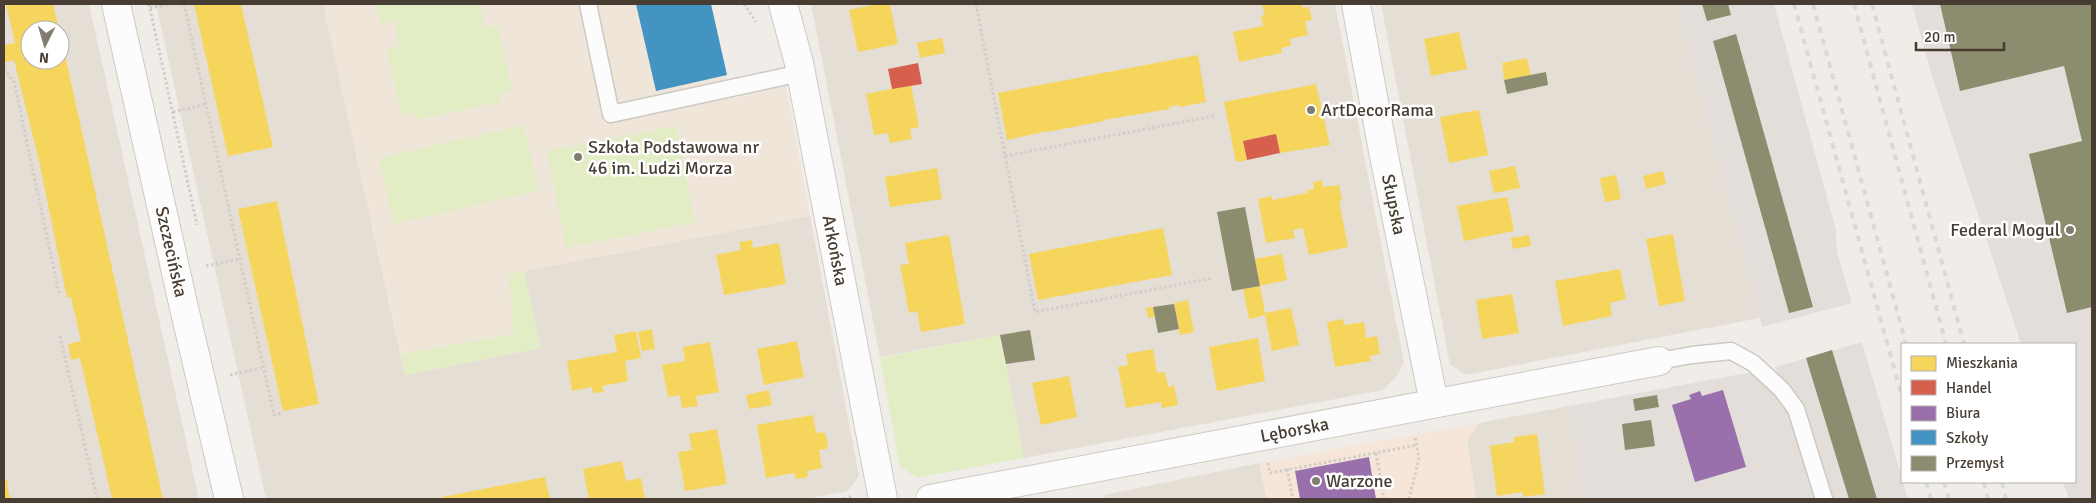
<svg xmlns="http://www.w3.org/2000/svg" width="2096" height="503" font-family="Signika,sans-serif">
<rect width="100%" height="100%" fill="#f0ede8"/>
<g fill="#e5ded5" fill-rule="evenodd">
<path d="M4,4H89L199,499H4ZM30,30H60V60H30Z"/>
<path d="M156,4H323L405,375L541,348L524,271L810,216L859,476L848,491L805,499H266Z"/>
<path d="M811,4H1335L1404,363L1397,376L1383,390L1024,458L1000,335L880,357Z"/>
<path d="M1381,4H1677L1760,318L1465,375L1450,364Z"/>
<path d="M1569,406L1582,499H1476L1467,439L1479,423Z"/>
<path d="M1259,463L1267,499H1105L1104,495Z"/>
</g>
<path fill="#f5e6d9" d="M1479,423L1467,439L1476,499H1267L1259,463Z"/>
<g fill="#e3ded9">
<path d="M1677,4H1774L1836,230L1837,252L1852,303L1762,327Z"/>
<path d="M1912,4H2092V499H2069L2063,482H2075V344H2021L1932,76Z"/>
<path d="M1862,342L1908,499H1582L1569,406L1752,372L1781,381L1775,367Z"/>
</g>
<path fill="#efe6d9" d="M323,4H711L732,99L786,86L810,216L510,274L514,334L401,354Z"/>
<g fill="#e2edc5">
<path d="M376,4H480L485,28L498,26L512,91L499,94L501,102L415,120L413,112L401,114L387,50L399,47L394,21L381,24Z"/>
<path d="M524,125L539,191L394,224L379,158Z"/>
<path d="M676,126L695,222L566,248L547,151Z"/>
<path d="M524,271L541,348L405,375L401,354L514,334L509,274Z"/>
<path d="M1000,335L1024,458L917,478L900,467L880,358Z"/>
</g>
<g fill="#f6d55c">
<path d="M6,4H53L59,30H30V60H60L61,37L163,499H112L80,358L71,360L68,344L81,341L71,297L67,298L40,165L14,60L5,62L4,56V45L15,43Z"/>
<path d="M194,4H241L273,147L228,156Z"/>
<path d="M878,4H890L898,44L858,52L849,10Z"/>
<path d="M1262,4H1302L1303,8L1309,7L1312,20L1305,21L1308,35L1290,39L1291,46L1281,48L1282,53L1239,62L1233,32L1263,26L1261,16L1265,15Z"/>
<path d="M1459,32L1467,69L1431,76L1424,39Z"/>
<path d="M942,38L945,53L920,58L917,43Z"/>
<path d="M1198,55L1206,102L1180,107L1179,105L1169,107V109L1103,120L1104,121L1047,132V131L1007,140L998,93Z"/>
<path d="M1527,58L1531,75L1504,80L1502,63Z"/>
<path d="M1316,84L1330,145L1280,153L1276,134L1243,141L1247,160L1236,162L1224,102Z"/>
<path d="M911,85L919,127L910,129L912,139L890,143L888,133L874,135L866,94Z"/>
<path d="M1479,110L1488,155L1449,163L1440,117Z"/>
<path d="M1515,166L1520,188L1494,193L1489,171Z"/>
<path d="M937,168L942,199L890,207L885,177Z"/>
<path d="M1663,171L1666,184L1646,189L1643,176Z"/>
<path d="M1616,175L1621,199L1605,202L1600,178Z"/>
<path d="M1322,180L1323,187L1339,185L1342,200L1339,201L1340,205L1348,247L1309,255L1303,228L1293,230L1295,238L1266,243L1258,199L1272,196V200L1307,193V190L1314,189L1313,182Z"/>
<path d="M1507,197L1514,231L1464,241L1457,206Z"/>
<path d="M277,201L319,404L283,411L238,209Z"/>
<path d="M1163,228L1172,275L1038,300L1029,254Z"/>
<path d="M1673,234L1685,301L1659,306L1646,239Z"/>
<path d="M949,235L965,324L921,332L917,311L909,313L900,265L909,264L905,243Z"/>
<path d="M1529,235L1531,246L1513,249L1511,238Z"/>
<path d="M752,240L753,248L779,243L786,284L724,295L716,255L741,250L739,242Z"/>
<path d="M1282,254L1287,280L1260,286L1255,259Z"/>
<path d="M1620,269L1626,299L1610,303L1612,316L1563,326L1555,281Z"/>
<path d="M1260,286L1265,313L1291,308L1299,345L1272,351L1265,315L1249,319L1243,289Z"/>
<path d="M1512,294L1519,333L1482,339L1476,300Z"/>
<path d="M1188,300L1194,332L1180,335L1174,303Z"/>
<path d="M1153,307L1155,317L1148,318L1146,308Z"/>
<path d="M1343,319L1344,325L1364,322L1366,338L1377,336L1380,354L1370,356L1371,361L1335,367L1327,322Z"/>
<path d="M652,329L655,349L642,351L638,332Z"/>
<path d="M636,331L641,358L625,361L628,381L602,386L604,392L593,393L592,387L572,391L567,361L617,352L614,335Z"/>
<path d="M1258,338L1265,381L1217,391L1209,347Z"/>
<path d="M797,341L804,377L764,385L757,349Z"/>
<path d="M710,342L719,392L696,396L698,406L682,408L680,395L668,397L662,365L685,361L683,347Z"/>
<path d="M1153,349L1157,373L1165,372L1168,387L1174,385L1178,405L1162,408L1161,402L1126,408L1118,367L1128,365L1126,354Z"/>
<path d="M1069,376L1077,417L1041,425L1032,383Z"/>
<path d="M769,390L772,405L749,409L746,395Z"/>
<path d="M813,415L816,433L823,432L826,435L828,445L826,449L819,450L822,468L807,471L808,475L805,478L798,479L795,477L794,473L766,478L757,425Z"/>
<path d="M717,429L727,484L685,491L678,452L692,450L689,434Z"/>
<path d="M1537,434L1545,494L1523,497V492L1497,496L1490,446L1514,442V437Z"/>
<path d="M622,461L626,481L641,478L645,499H589L583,469Z"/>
<path d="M545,477L550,499H443L442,497Z"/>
<path d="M8,480L9,483L7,484L10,499H4V481Z"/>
</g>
<g fill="#d6604d">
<path d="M918,63L922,84L892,89L888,69Z"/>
<path d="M1276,134L1280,153L1247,160L1243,141Z"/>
</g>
<g fill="#9970ab">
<path d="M1723,390L1746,467L1695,482L1672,405L1691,399L1689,395L1700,391L1702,396Z"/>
<path d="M1369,457L1376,499H1300L1295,471Z"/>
</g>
<path fill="#4393c3" d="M636,4H711L727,75L656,91Z"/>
<g fill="#8c8c6e">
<path d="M1702,4H1728L1731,15L1707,21Z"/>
<path d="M1940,4H2092V307L2067,313L2029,154L2082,141L2064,66L1960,91Z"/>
<path d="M1736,34L1813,307L1789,313L1713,41Z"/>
<path d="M1546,72L1548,85L1507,94L1504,80Z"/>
<path d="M1245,207L1260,286L1232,291L1217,212Z"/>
<path d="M1174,304L1179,329L1158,333L1153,307Z"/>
<path d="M1030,330L1035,360L1006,364L1000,335Z"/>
<path d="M1832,350L1877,499H1849L1806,358Z"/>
<path d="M1657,395L1659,407L1635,411L1633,399Z"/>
<path d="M1651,420L1655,446L1625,450L1622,424Z"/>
</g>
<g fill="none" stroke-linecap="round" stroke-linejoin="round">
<g stroke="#cdc9c4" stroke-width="19">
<g id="lane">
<path d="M588,4L611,114L801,73"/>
<path d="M1659,361L1692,355L1731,351L1753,363L1782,390L1796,409L1824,499"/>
</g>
</g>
<g stroke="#cdc9c4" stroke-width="30">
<g id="street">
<path id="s1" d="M116,4L184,308L229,499"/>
<path id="s2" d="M783,4L799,63L883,499"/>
<path id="s3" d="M1356,4L1383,151L1434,403"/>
<path id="s4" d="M930,499L1659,361"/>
</g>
</g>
<g stroke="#d1cdc9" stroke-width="3" stroke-dasharray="2.5 2.5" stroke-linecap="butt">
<path d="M149,4L197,225"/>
<path d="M184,4L274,415L282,413"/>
<path d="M744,4L756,22"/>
<path d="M976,4L1035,312L1213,278"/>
<path d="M150,8L171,4"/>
<path d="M4,69L14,82L59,293"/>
<path d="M173,112L206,104"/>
<path d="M1005,156L1214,116"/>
<path d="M206,266L240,259"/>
<path d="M60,336L97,499"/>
<path d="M230,375L264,367"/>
<path d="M1376,453L1384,499"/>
<path d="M1268,463L1270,473L1417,445"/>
<path d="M1287,469L1293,499"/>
<path d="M844,499L852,496"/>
<path d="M1409,499L1419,458L1415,437"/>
</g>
<use href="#lane" stroke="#fdfcfc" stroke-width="16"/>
<use href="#street" stroke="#fdfcfc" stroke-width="28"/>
<g stroke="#d9d9d8" stroke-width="4" stroke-dasharray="6 6" stroke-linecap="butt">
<path d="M1794,4L1902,397"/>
<path d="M1813,4L1906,344"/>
<path d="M1854,4L1946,344"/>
<path d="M1872,4L1964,344"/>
<path d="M1926,482L1931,499"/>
<path d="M1944,482L1949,499"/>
<path d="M1984,482L1988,499"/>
<path d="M2002,482L2006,499"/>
</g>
</g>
<g fill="#827b72" stroke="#fff" stroke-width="2">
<circle cx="1311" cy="110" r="5"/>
<circle cx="578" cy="157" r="5"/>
<circle cx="2070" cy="230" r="5"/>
<circle cx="1316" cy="481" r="5"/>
</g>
<g text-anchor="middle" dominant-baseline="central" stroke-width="5" stroke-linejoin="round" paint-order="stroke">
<g font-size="18" fill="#473d33" stroke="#fff" text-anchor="start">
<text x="1321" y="110">ArtDecorRama</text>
<text x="588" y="147">Szkoła Podstawowa nr<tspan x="588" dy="21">46 im. Ludzi Morza</tspan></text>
<text x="2060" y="230" text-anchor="end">Federal Mogul</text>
<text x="1326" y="481">Warzone</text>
</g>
<g font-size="18" fill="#473d33" stroke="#fff">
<text stroke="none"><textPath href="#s3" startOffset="204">Słupska</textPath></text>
<text stroke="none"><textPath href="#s2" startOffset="252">Arkońska</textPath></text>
<text stroke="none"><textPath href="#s1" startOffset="254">Szczecińska</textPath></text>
<text stroke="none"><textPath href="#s4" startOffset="371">Lęborska</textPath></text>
</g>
</g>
<rect width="2096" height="503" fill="none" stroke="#473d33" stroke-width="10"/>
<rect x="1901" y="343" width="175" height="140" fill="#ffffff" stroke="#b5b1ad"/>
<rect x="1911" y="356" width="25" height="15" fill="#f6d55c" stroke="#b5b1ad"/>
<text x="1946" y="368" font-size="15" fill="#473d33">Mieszkania</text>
<rect x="1911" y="380" width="25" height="15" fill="#d6604d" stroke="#b5b1ad"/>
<text x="1946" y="393" font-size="15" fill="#473d33">Handel</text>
<rect x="1911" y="406" width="25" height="15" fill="#9970ab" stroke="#b5b1ad"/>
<text x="1946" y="418" font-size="15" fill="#473d33">Biura</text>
<rect x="1911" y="430" width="25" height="15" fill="#4393c3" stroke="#b5b1ad"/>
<text x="1946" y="443" font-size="15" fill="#473d33">Szkoły</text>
<rect x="1911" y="456" width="25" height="15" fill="#8c8c6e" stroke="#b5b1ad"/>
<text x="1946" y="468" font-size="15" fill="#473d33">Przemysł</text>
<g transform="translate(45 45) rotate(185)"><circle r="24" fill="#ffffff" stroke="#b5b1ad"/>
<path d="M0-4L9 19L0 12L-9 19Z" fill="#827b72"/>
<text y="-8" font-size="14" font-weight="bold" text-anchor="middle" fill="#473d33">N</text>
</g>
<path d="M1916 42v8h88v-8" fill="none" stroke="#473d33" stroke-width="2.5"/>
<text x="1924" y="42" font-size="15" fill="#473d33" stroke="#ffffff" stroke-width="4" paint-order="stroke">20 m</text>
</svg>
